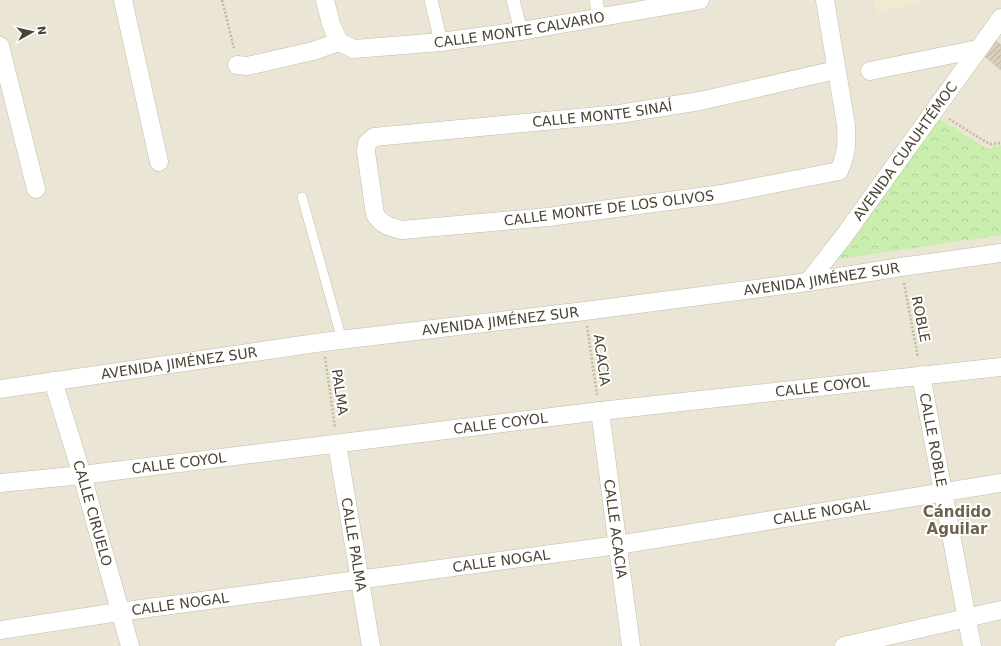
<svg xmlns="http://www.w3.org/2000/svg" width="1001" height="646" font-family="'DejaVu Sans',sans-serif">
<defs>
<pattern id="park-crowns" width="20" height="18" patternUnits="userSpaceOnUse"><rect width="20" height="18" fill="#caeead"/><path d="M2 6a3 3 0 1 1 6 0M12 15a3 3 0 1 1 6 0" fill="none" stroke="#afcd95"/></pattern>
<pattern id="building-hatch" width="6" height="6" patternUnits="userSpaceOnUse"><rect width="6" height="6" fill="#d8d0bc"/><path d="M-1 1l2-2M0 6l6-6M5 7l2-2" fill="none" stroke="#b1aa9a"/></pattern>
</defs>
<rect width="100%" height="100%" fill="#f5f3e8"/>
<rect fill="#eae5d5" x="0" y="0" width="1001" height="646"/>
<path fill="#f0ead0" d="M873,0H926L877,13Z"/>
<path fill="url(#park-crowns)" d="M935,116L987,149L1001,145V235L832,260Z"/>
<path fill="url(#building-hatch)" stroke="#d4c9ae" d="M995,40L1001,45V70L982,54Z"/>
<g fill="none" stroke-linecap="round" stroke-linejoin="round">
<g stroke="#c2bca9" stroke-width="10">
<path id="service" d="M302,197L342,340"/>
</g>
<g stroke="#c2bca9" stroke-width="14">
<g id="pedestrian">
<path d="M431,0L441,42"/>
<path d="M513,0L521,31"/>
<path d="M596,0L599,17"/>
</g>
</g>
<g stroke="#c2bca9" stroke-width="19">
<g id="minor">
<path d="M123,0L159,162"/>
<path d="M325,0L331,24L339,42"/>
<path id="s1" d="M825,0L846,125C847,145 847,152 839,171L722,194L548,217L402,230C390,227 381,225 375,214L366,152L367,143L374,137L619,114L700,101L836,70"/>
<path id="s2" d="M339,42L354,49L441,42L521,31L700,0"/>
<path d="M0,46L36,189"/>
<path d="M237,65L247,66L313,51L339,42"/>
<path d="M870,71L978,49"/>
<path id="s3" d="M808,282L844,236L1001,18"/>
<path id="s4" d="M921,375L972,646"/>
<path id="s5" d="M53,381L82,475L130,646"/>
<path id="s6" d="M0,389L323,342L585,311L808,282L901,267L1001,253"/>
<path id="s7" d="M600,411L631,646"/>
<path id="s8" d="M337,444L371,646"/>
<path id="s9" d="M0,483L82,475L600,411L1001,367"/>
<path id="s10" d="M0,630L119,612L618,545L1001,483"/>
<path d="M844,646L1001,610"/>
</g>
</g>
<g stroke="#c5ba99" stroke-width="2.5" stroke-dasharray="2 2" stroke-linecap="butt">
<path d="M222,0L234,48"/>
<path d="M949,119L986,142L991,144L1001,143"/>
<path d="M904,283L918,358"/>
<path d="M587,326L597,395"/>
<path d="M325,357L335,428"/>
</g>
<use href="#service" stroke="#fff" stroke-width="9"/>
<use href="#pedestrian" stroke="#fff" stroke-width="13"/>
<use href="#minor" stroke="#fff" stroke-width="18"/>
</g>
<g text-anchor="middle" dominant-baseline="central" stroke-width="4" stroke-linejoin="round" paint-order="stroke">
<g font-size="14" fill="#4a4435" stroke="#fff">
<text stroke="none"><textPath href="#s2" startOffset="183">CALLE MONTE CALVARIO</textPath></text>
<text stroke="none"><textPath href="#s1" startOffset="958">CALLE MONTE SINAÍ</textPath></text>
<text stroke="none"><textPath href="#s3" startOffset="163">AVENIDA CUAUHTÉMOC</textPath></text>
<text transform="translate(609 208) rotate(-7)">CALLE MONTE DE LOS OLIVOS</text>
<text stroke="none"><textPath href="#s6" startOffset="829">AVENIDA JIMÉNEZ SUR</textPath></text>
<text transform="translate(921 319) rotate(79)">ROBLE</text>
<text stroke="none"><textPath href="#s6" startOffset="505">AVENIDA JIMÉNEZ SUR</textPath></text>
<text transform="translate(602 360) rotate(82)">ACACIA</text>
<text stroke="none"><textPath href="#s6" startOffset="181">AVENIDA JIMÉNEZ SUR</textPath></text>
<text stroke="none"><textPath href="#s9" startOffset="828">CALLE COYOL</textPath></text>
<text transform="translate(340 392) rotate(82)">PALMA</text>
<text stroke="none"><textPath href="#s9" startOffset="504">CALLE COYOL</textPath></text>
<text stroke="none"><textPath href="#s4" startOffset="66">CALLE ROBLE</textPath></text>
<text stroke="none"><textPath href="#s9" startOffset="180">CALLE COYOL</textPath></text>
<text stroke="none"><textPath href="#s5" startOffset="138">CALLE CIRUELO</textPath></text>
<text stroke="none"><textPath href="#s10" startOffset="830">CALLE NOGAL</textPath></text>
<text stroke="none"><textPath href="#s7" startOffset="119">CALLE ACACIA</textPath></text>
<text stroke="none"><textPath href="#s8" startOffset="102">CALLE PALMA</textPath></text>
<text stroke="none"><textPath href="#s10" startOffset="506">CALLE NOGAL</textPath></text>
<text stroke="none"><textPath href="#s10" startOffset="182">CALLE NOGAL</textPath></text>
</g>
<g font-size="15" font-weight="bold" fill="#6e634c" stroke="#fff">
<text x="957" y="512">Cándido<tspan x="957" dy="17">Aguilar</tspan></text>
</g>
</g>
<g transform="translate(32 32) rotate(82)" stroke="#ffffff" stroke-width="3" paint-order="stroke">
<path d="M0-3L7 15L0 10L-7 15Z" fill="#4a4435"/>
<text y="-6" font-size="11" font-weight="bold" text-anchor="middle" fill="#4a4435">N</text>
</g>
</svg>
